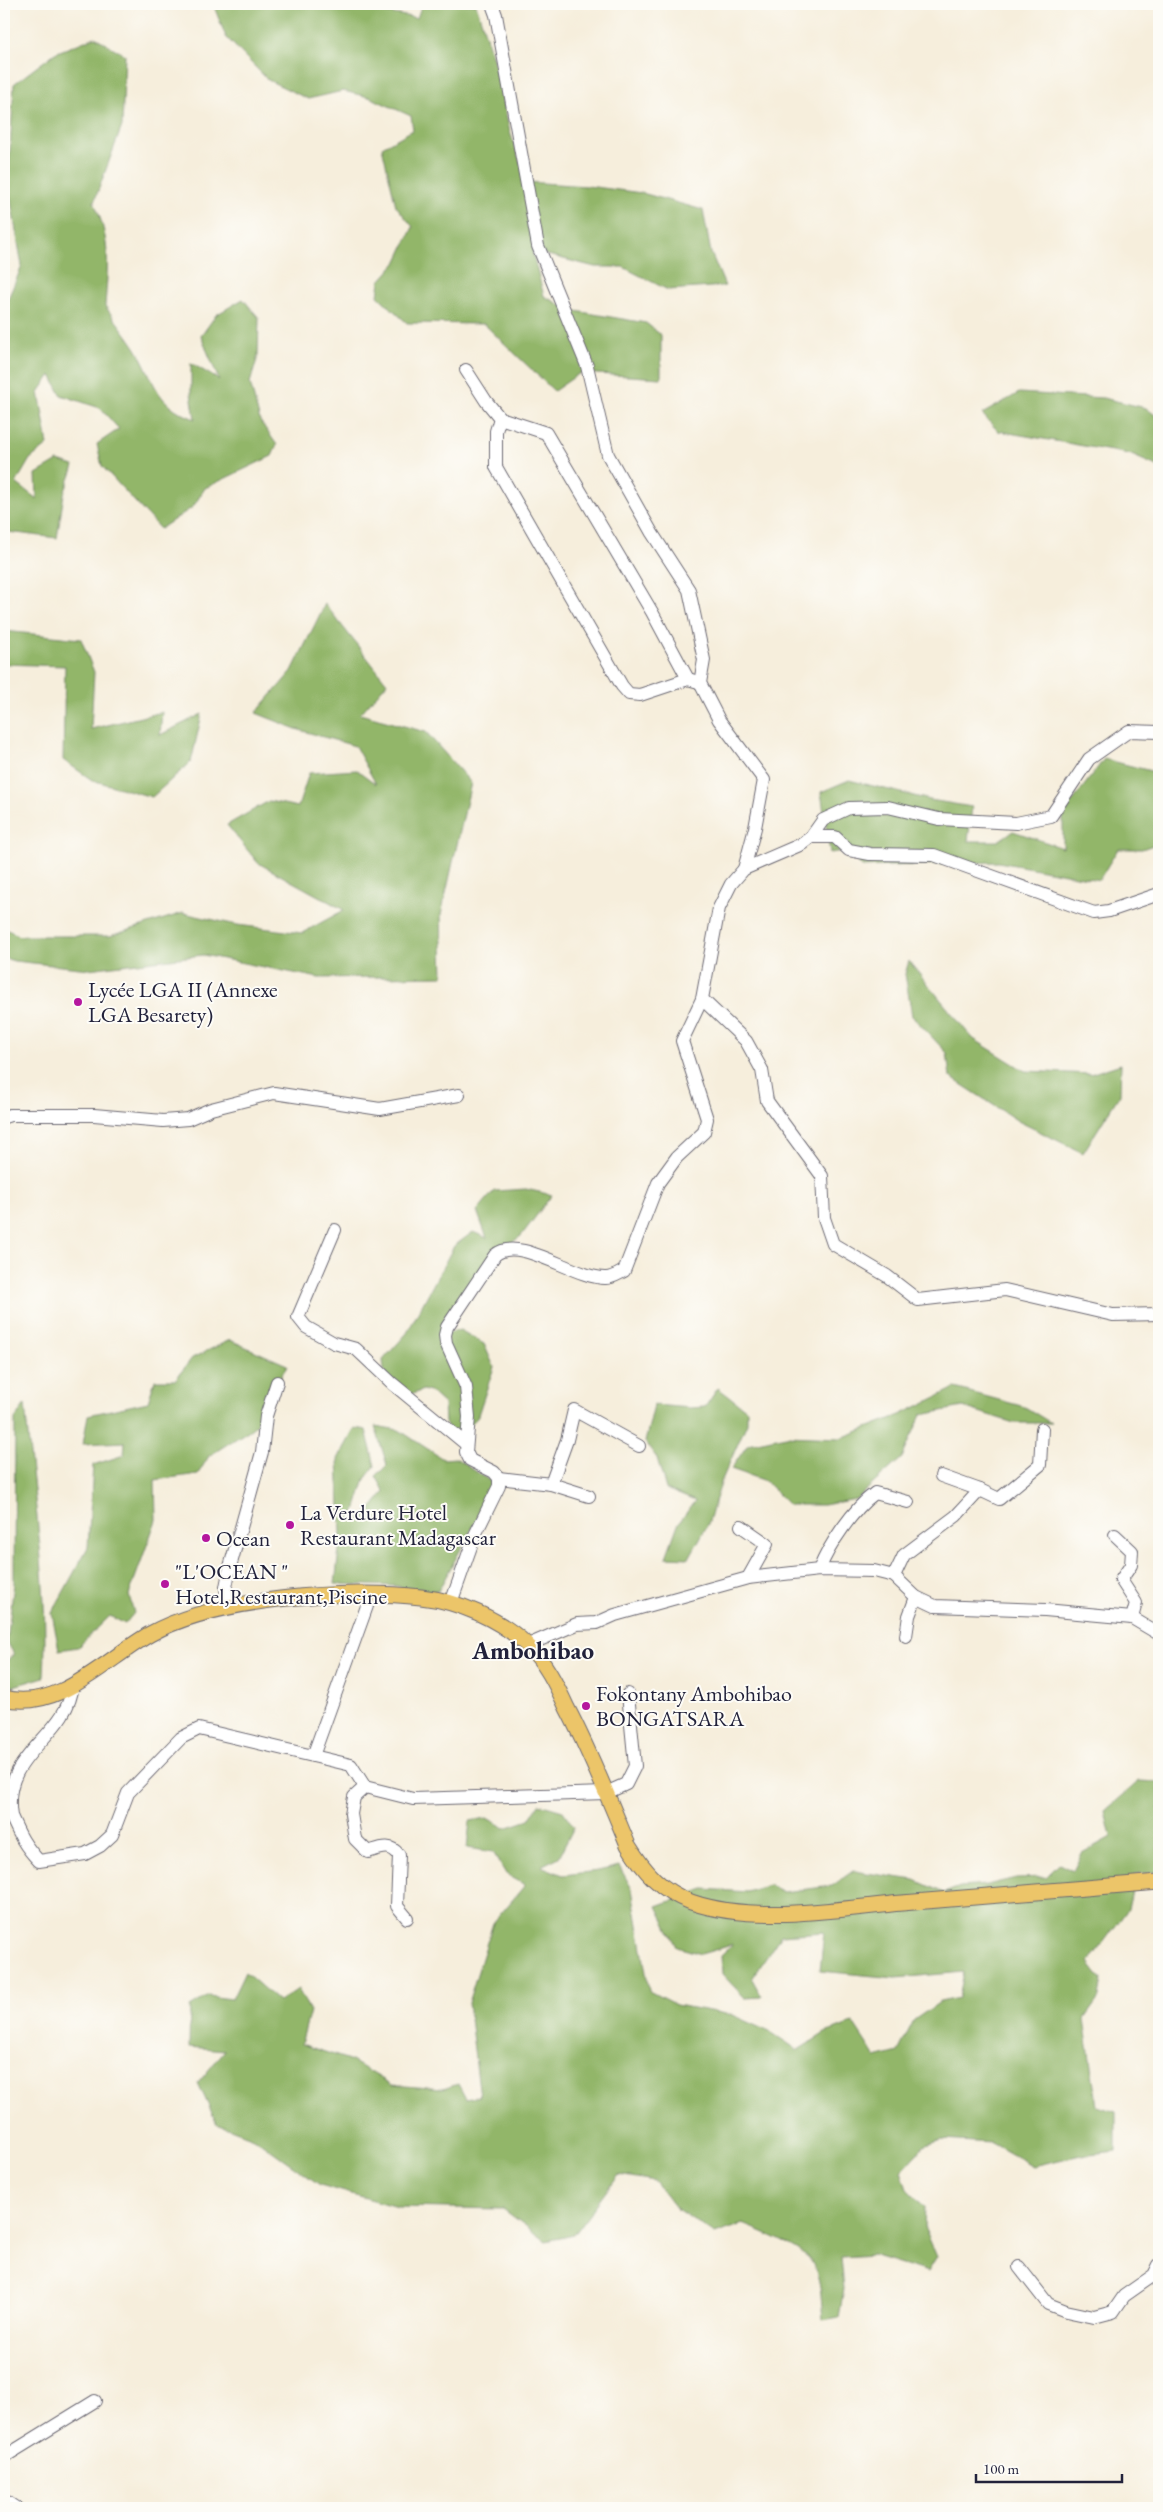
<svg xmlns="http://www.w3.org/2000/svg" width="1163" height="2512" font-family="'EB Garamond',serif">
<rect width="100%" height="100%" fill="#fdfcf7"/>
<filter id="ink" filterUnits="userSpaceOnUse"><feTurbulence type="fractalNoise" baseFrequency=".02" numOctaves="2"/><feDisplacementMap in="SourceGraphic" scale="10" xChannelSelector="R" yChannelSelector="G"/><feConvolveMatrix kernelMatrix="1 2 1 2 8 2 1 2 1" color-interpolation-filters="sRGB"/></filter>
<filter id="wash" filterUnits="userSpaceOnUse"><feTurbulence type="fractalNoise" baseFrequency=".0096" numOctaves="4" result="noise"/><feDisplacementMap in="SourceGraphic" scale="20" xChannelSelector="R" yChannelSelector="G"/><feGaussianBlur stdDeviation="1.12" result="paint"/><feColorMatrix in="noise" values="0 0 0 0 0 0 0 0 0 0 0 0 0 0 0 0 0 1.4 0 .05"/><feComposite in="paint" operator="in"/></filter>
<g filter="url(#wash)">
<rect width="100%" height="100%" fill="#f6eedc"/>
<g fill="#92b669" stroke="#5a6c52">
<path d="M213,4H337L417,18L422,4H476L495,65L510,132L527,182L587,186L642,193L703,210L711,253L725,286L668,290L623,267H595L532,251L544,296L570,310L646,323L661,335V378L580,373L554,391L484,324L407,323L378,296L380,281L396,263L413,227L396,206L382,147L413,130L411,116L369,97L343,91L308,99L268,80L226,37Z"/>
<path d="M95,37L125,55L122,126L94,202C111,241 108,265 105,306C115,320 126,333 135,347C156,380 152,403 195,419L191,393V363L219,380L201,336L216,315L243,299L259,318L258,356L250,383L260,421L277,445L272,456L205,488L193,507L160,529L102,466L97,444L119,429L100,408L61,395L51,375L39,392L48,445L30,459L16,483L37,499L36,474L58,461L74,466L64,494L57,538L8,532L4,528V308L22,266L8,184L14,84L55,53Z"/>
<path d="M1019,393L1103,398L1146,408L1159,418V467L1129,454L998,431L982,414Z"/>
<path d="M325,604L387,683L360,714L426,732L471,783L441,915L443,976L319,978L203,955L89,969L14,961L4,958V928L20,936H110L183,913L237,925L302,933L344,910L258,863L227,825L269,801L298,807L309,773L357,770L376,784L355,746L296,729L256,713L292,671Z"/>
<path d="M4,631L81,639L94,672L91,729L162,712L160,735L202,714L191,762L152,797L92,780L63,760L65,666L4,664Z"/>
<path d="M1104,759L1159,773V843L1142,849H1118L1099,880L998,862L862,867L849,850L830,853L821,792L849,780L930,800L972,807L968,841H998L1013,831L1063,848V814Z"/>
<path d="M909,961L972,1038L1025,1071L1090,1074L1121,1064L1120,1094L1083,1153L1018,1121L950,1077L947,1053L912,1016L905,974Z"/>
<path d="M526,1189L552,1195L521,1236L500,1251L441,1335L460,1330L484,1344L494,1367L477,1418L455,1439L445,1423L444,1404L432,1393L423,1390L413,1394L385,1380L383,1360L407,1333L454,1246L473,1232L487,1238L477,1211L494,1191Z"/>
<path d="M230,1340L287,1365L275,1388L266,1416L251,1429L209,1456L198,1474L155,1480L156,1520L129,1595L134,1613L125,1624L110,1616L78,1647L59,1650L52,1613L88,1547L93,1465L124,1455L125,1442L83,1444L88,1415L148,1402L155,1380H175L192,1358Z"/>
<path d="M718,1388L747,1410V1423L722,1480L708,1524L689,1558L666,1557L678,1524L695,1501L666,1489L657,1458L645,1442L654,1405L690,1408L705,1407Z"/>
<path d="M955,1388L1025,1407L1051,1423H1014L963,1407L921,1415L902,1458L856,1499L823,1505H789L765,1481L731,1469L748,1444L786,1436L841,1438L900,1415Z"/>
<path d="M25,1404C33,1495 49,1586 44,1677L14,1686L4,1682V1663L14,1654L7,1642L14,1583L15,1419Z"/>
<path d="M375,1426L399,1430L443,1459L456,1458L496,1485L438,1591L416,1592L397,1586L335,1584L341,1533L338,1459L355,1428L366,1430L375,1466L365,1479L354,1514L365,1516L385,1492L376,1476L387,1465Z"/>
<path d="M1139,1781L1159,1782V1872L1136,1874L1128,1909L1089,1962L1102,1979L1099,1998L1084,2019L1097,2106L1116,2112V2151L1081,2155L1033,2166L992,2143L942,2140L924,2146L901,2171L907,2189L925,2207L924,2227L937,2257L928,2272L872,2255L841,2257L844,2289L839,2317L823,2320C821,2301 822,2274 809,2259C797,2246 759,2230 743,2224L715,2234L677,2209L655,2181L618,2175L574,2235L546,2241L503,2209L398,2207L320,2185L254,2138L217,2124L198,2083L225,2050L189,2047L190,2007L208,1996L232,1999L245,1972L279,2002L298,1989L310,2011L301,2044L352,2061L392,2085L443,2089L458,2084L466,2099L480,2096L468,2003L493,1923L525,1885L506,1874L493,1852L467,1848L470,1821L487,1818L505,1828L529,1820L539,1804L563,1811L574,1827L559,1857L541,1866L563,1875L598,1871L619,1866L632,1889L649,1991L676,2005L732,2015L772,2033L798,2050L825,2033L853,2023L876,2058L898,2052L914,2020L940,2002L959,1998L964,1972L896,1978L820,1971L824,1932L781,1935L752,1979L762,1997L745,1998L722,1974L721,1955L732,1945L701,1954L677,1947L657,1906L704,1889L747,1892L769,1885L783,1892L832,1886L853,1871L915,1880L944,1893L960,1887L987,1885L1016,1878L1046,1877L1059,1864L1073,1871L1082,1853L1111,1837L1105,1811Z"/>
</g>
</g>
<g filter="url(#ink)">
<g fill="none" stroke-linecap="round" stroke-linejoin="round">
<g stroke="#6c6973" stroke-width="14">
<g id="minor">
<path d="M492,4L496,15L538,246L587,366L608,455L652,533L689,590L704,660L700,683L719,720L764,780L755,828L744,869"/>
<path d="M466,370L486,401L500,418L546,433L652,612L688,679"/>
<path d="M500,418L496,431V467L622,686L629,694L640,695L688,679L695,681"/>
<path d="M811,837H835L849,850L870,854L934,855L1094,913L1109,911L1159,894"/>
<path d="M702,999L746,1041L762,1070L767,1101L822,1176L824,1218L833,1244L887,1276L918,1300L1005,1290L1113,1315L1159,1314"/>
<path d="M4,1117L10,1115H94L163,1121L188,1119L211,1109L274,1093L380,1109L459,1095"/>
<path d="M335,1230L298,1317L306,1327L334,1343L356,1349L393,1384L466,1444"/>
<path d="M941,1476L980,1490"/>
<path d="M499,1478L551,1484L589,1496"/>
<path d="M551,1484L567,1440L574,1410L639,1446"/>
<path d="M741,1526L767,1544L748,1578"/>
<path d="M1115,1535L1132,1551L1131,1565L1121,1580L1136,1603L1132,1618"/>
<path d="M819,1570C829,1545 853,1509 875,1493L908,1502"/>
<path d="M894,1576L904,1555L956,1516L980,1490L999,1499L1040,1465L1042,1429"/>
<path d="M451,1603L475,1535L499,1486V1478L494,1472L470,1460L466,1452L469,1417L466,1387L446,1343L445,1335L447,1327L495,1255C519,1234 575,1279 606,1278C612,1278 618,1274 624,1271L658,1183L677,1157L704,1132L707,1119L682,1041L702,999L719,908L731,884L744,869L802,844L811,837L823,820L849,808L888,807L939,819L1016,823L1051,816L1089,759L1129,731L1159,732"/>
<path d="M228,1607L226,1587L230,1567L262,1452L266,1416L277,1382"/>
<path d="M906,1636L909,1616L916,1597"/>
<path d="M528,1645L577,1624L597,1623L615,1615L748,1578L819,1570L874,1571L894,1576L916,1597L935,1606L1045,1610L1132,1618L1159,1634"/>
<path d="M73,1684C68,1739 0,1752 11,1816C20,1836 24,1845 39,1861L85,1854L100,1846L112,1835L128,1793L181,1738L199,1729L351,1765L365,1787L413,1799L606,1793L626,1784L635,1766L628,1694"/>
<path d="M313,1756L371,1595"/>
<path d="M365,1787L354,1797L351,1814L355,1839L368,1852C381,1848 390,1843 399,1855L397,1906L407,1918"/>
<path d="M1019,2267L1048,2304L1066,2311L1094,2317L1113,2312L1124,2296L1154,2275L1159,2265"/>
<path d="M4,2457L95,2401"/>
<path d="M4,2500L16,2508"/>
</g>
</g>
<g stroke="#6c6973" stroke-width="17">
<path id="major" d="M4,1698C59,1712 106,1659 150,1634C214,1598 349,1588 421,1597C458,1601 500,1619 527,1645C545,1661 557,1686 567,1708C590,1752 609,1799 628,1845C644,1871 661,1891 691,1902C755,1924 836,1909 902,1903C988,1896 1073,1889 1159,1882"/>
</g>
<use href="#minor" stroke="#fff" stroke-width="12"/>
<use href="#major" stroke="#ecc569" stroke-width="15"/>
</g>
</g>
<g fill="#b5179e" stroke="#fdfcf7" stroke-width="2">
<circle cx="78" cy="1002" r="5"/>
<circle cx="290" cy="1525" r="5"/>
<circle cx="206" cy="1538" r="5"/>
<circle cx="165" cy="1584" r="5"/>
<circle cx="586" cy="1706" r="5"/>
</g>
<g text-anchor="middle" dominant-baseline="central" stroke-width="4" stroke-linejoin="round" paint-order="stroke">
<g font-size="22" fill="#22223b" stroke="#fdfcf7" text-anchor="start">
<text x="88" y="989">Lycée LGA II (Annexe<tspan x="88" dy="25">LGA Besarety)</tspan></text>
<text x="300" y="1512">La Verdure Hotel<tspan x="300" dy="25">Restaurant Madagascar</tspan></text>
<text x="216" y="1538">Ocean</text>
<text x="175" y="1571">"L'OCEAN "<tspan x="175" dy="25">Hotel,Restaurant,Piscine</tspan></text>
<text x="596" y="1693">Fokontany Ambohibao<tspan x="596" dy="25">BONGATSARA</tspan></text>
</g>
<g font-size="25" font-weight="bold" fill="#22223b" stroke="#fdfcf7">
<text x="533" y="1650">Ambohibao</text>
</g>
</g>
<rect width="1163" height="2512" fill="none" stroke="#fdfcf7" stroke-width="20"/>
<path d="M976 2474v8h146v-8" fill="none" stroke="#22223b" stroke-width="2.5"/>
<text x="983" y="2474" font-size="15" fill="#22223b" stroke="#fdfcf7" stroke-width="4" paint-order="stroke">100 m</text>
</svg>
